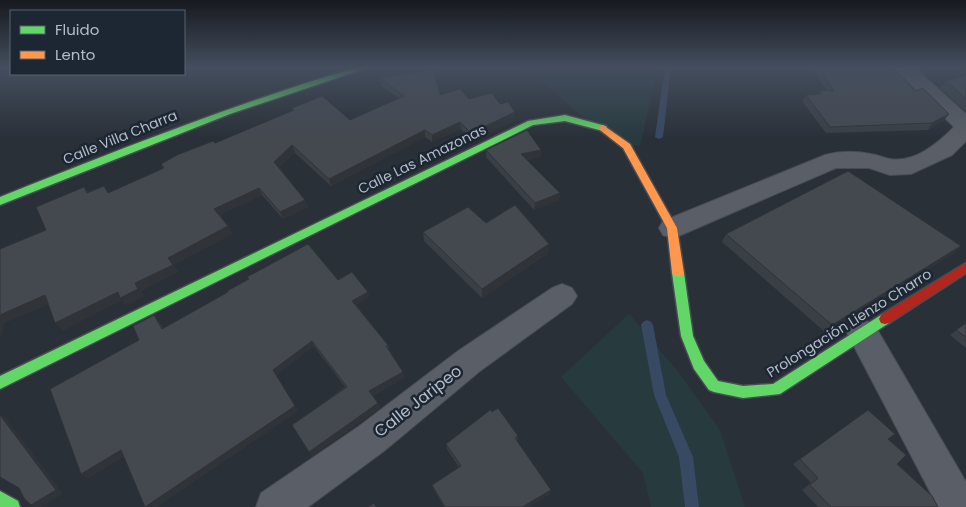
<svg xmlns="http://www.w3.org/2000/svg" width="966" height="507" font-family="Poppins,sans-serif">
<rect width="100%" height="100%" fill="#2a3038"/>
<g fill="#273a3e">
<path d="M512,67H658L640,146C604,144 574,106 546,86C536,79 524,73 512,67Z"/>
<path d="M629,314L676,369L720,430L745,507H651L643,473L561,377Z"/>
</g>
<g fill="none" stroke-linecap="round" stroke-linejoin="round">
<g fill="#384963" fill-rule="evenodd">
<path d="M665,67H671L663,137L659,139L655,137Z"/>
<path d="M647,320L651,322L653,325L666,395L693,457L699,507H685L679,457L654,395L641,325L643,322Z"/>
</g>
<g stroke="#484c53" stroke-width="2">
<g id="street">
<path d="M893,67H914L966,114V141L952,155L911,174L890,175L869,168H836L681,235L672,238L663,235L659,228L663,221L825,155C839,151 857,151 871,154C878,155 884,158 890,159C915,163 938,143 954,127Z"/>
<path d="M562,284L572,288L577,296L572,304L480,371L384,451L308,507H256L261,493L358,427L458,351L552,288Z"/>
<path d="M863,320L874,324L966,482V507H938L847,333L852,324Z"/>
</g>
</g>
<g stroke="#484c53" stroke-width="3">
<g id="fast">
<path d="M358,67H370L230,114L0,205V197C118,150 236,103 358,67Z"/>
<path d="M565,115L606,126L607,128L603,131L565,121L533,125L0,389V376L528,121Z"/>
<path d="M678,268L682,270L684,273L693,336L704,361L718,381L743,386L773,384L881,315L885,314L889,315L891,319L889,323L780,394L743,398L714,392L709,390L694,369L681,336L672,273L674,270Z"/>
<path d="M0,491L18,501L20,507H0Z"/>
</g>
</g>
<g stroke="#484c53" stroke-width="3">
<path id="slow" d="M603,125L630,144L677,228L684,273L682,276H674L672,273L667,228L623,148L600,130V126Z"/>
</g>
<g stroke="#484c53" stroke-width="3">
<path id="jam" d="M966,263V273L889,323L885,324L881,323L879,319L881,315Z"/>
</g>
<use href="#street" fill="#5a5e66" fill-rule="evenodd"/>
<use href="#fast" fill="#63d668" fill-rule="evenodd"/>
<use href="#slow" fill="#ff974d" fill-rule="evenodd"/>
<use href="#jam" fill="#b3261e" fill-rule="evenodd"/>
</g>
<g fill="#3a3f45">
<path d="M811,67H893L915,91L949,114L944,120L928,130L826,133L802,101L806,95H817L820,90H826Z"/>
<path d="M966,75V112L940,88L946,81Z"/>
<path d="M380,78L440,95L469,99L500,104L515,112V120L471,141L461,129L432,142L425,137L331,186L295,153L279,167L305,200L308,207L283,219L262,195L220,215L228,226L232,234L173,265L178,272L141,291L144,296L126,305L122,300L63,330L48,304L4,323L1,336L0,337V249L46,230L84,187L88,192L104,186L108,193L163,168L161,164L215,143L293,111L292,108L350,120L399,98L381,86Z"/>
<path d="M486,150L541,157L527,160L560,193L559,200L534,210L486,157Z"/>
<path d="M486,223L548,253L482,298L424,241L423,232Z"/>
<path d="M726,234L961,246L953,254L825,332L722,242Z"/>
<path d="M338,280L368,292L369,297L356,305L388,345L389,350L403,372L404,378L372,396L378,403L380,408L312,456L292,425L345,387L314,346L276,375L298,411L156,507H145L124,456L88,478L81,474L158,321L163,328Z"/>
<path d="M966,323V348L950,335Z"/>
<path d="M492,412L518,436L517,441L551,490L550,494L527,507H444L433,488L432,485L459,467L447,449L446,444Z"/>
<path d="M888,439L897,464L938,507H818L802,490L811,483L793,464L800,459Z"/>
</g>
<g fill="#303338">
<path d="M515,112V120L471,141V133Z"/>
<path d="M949,114L944,120L928,130L932,123Z"/>
<path d="M460,122L461,129L432,142V135Z"/>
<path d="M425,130V137L331,186L329,179Z"/>
<path d="M292,145L295,153L277,169L274,162Z"/>
<path d="M541,150V157L521,161V154Z"/>
<path d="M259,188L262,195L218,216L214,209Z"/>
<path d="M560,193L559,200L534,210L535,203Z"/>
<path d="M305,200L308,207L283,219L280,212Z"/>
<path d="M228,226L232,234L173,265L168,258Z"/>
<path d="M549,244L548,253L482,298V289Z"/>
<path d="M961,246L953,254L825,332L832,325Z"/>
<path d="M173,265L178,272L141,291L144,296L126,305L122,300L63,330L55,323Z"/>
<path d="M368,292L369,297L354,306L352,301Z"/>
<path d="M45,295L52,302L4,323L1,336L0,337V315Z"/>
<path d="M312,341L314,346L276,375L273,370Z"/>
<path d="M403,372L404,378L371,396L369,391Z"/>
<path d="M378,403L380,408L312,456L309,452Z"/>
<path d="M295,406L298,411L156,507H145Z"/>
<path d="M0,414L5,417L63,494L41,507H36L31,505Z"/>
<path d="M121,450L127,454L88,478L81,474Z"/>
<path d="M551,490L550,494L527,507H522Z"/>
</g>
<g fill="#444950" stroke="#303338">
<path d="M818,67H893L915,91L923,88L949,114L932,123L830,127L806,95L821,94L820,90L834,91Z"/>
<path d="M434,70L440,95L460,89L469,99L492,93L500,104L508,102L515,112L471,133L460,122L432,135L425,130L329,179L292,145L274,162L305,200L280,212L259,188L214,209L228,226L168,258L173,265L135,283L138,289L120,298L118,292L55,323L45,295L0,315V249L46,230L36,207L84,187L87,193L104,186L108,193L164,168L161,164L177,155L213,141L215,143L294,110L292,108L322,96L350,120L404,96L380,78Z"/>
<path d="M966,75V99L946,81Z"/>
<path d="M527,130L541,150L521,154L560,193L535,203L486,150Z"/>
<path d="M848,171L961,246L832,325L726,234Z"/>
<path d="M515,205L549,244L482,289L423,232L468,207L486,223Z"/>
<path d="M308,244L338,280L352,272L368,292L352,301L388,345L386,346L403,372L369,391L378,403L309,452L292,425L347,387L312,341L273,370L295,406L145,507L121,450L81,474L50,389L139,340L133,326L154,315L162,329L228,292L227,291L249,279L247,277Z"/>
<path d="M966,323V337L956,330Z"/>
<path d="M498,408L518,436L515,438L551,490L522,507H445L432,485L461,466L446,444L490,410L492,412Z"/>
<path d="M868,410L895,434L888,439L906,455L897,464L932,496L938,507H831L810,485L818,478L800,459Z"/>
<path d="M0,415L56,490L31,505L24,498L19,488L0,477Z"/>
<path d="M374,503L376,507H368Z"/>
</g>
<linearGradient id="sky" x2="0" y2="1"><stop stop-color="#171a1f"/><stop offset="0.49" stop-color="#444e5e"/><stop offset="1" stop-color="#444e5e" stop-opacity="0"/></linearGradient>
<rect width="966" height="138" fill="url(#sky)"/>
<g text-anchor="middle" dominant-baseline="central" stroke-width="5" stroke-linejoin="round" paint-order="stroke">
<g font-size="14" fill="#b4bcc9" stroke="#1d2633">
<text transform="translate(120 137) rotate(-22)">Calle Villa Charra</text>
<text transform="translate(422 159) rotate(-26)">Calle Las Amazonas</text>
<text transform="translate(849 323) rotate(-32)">Prolongación Lienzo Charro</text>
</g>
<g font-size="16" fill="#b4bcc9" stroke="#1d2633">
<text transform="translate(418 401) rotate(-38)">Calle Jaripeo</text>
</g>
</g>
<rect x="10" y="10" width="175" height="65" fill="#1d2633" stroke="#59626f"/>
<rect x="20" y="26" width="25" height="8" fill="#63d668" stroke="#59626f"/>
<text x="55" y="35" font-size="15" fill="#b4bcc9">Fluido</text>
<rect x="20" y="51" width="25" height="8" fill="#ff974d" stroke="#59626f"/>
<text x="55" y="60" font-size="15" fill="#b4bcc9">Lento</text>
</svg>
